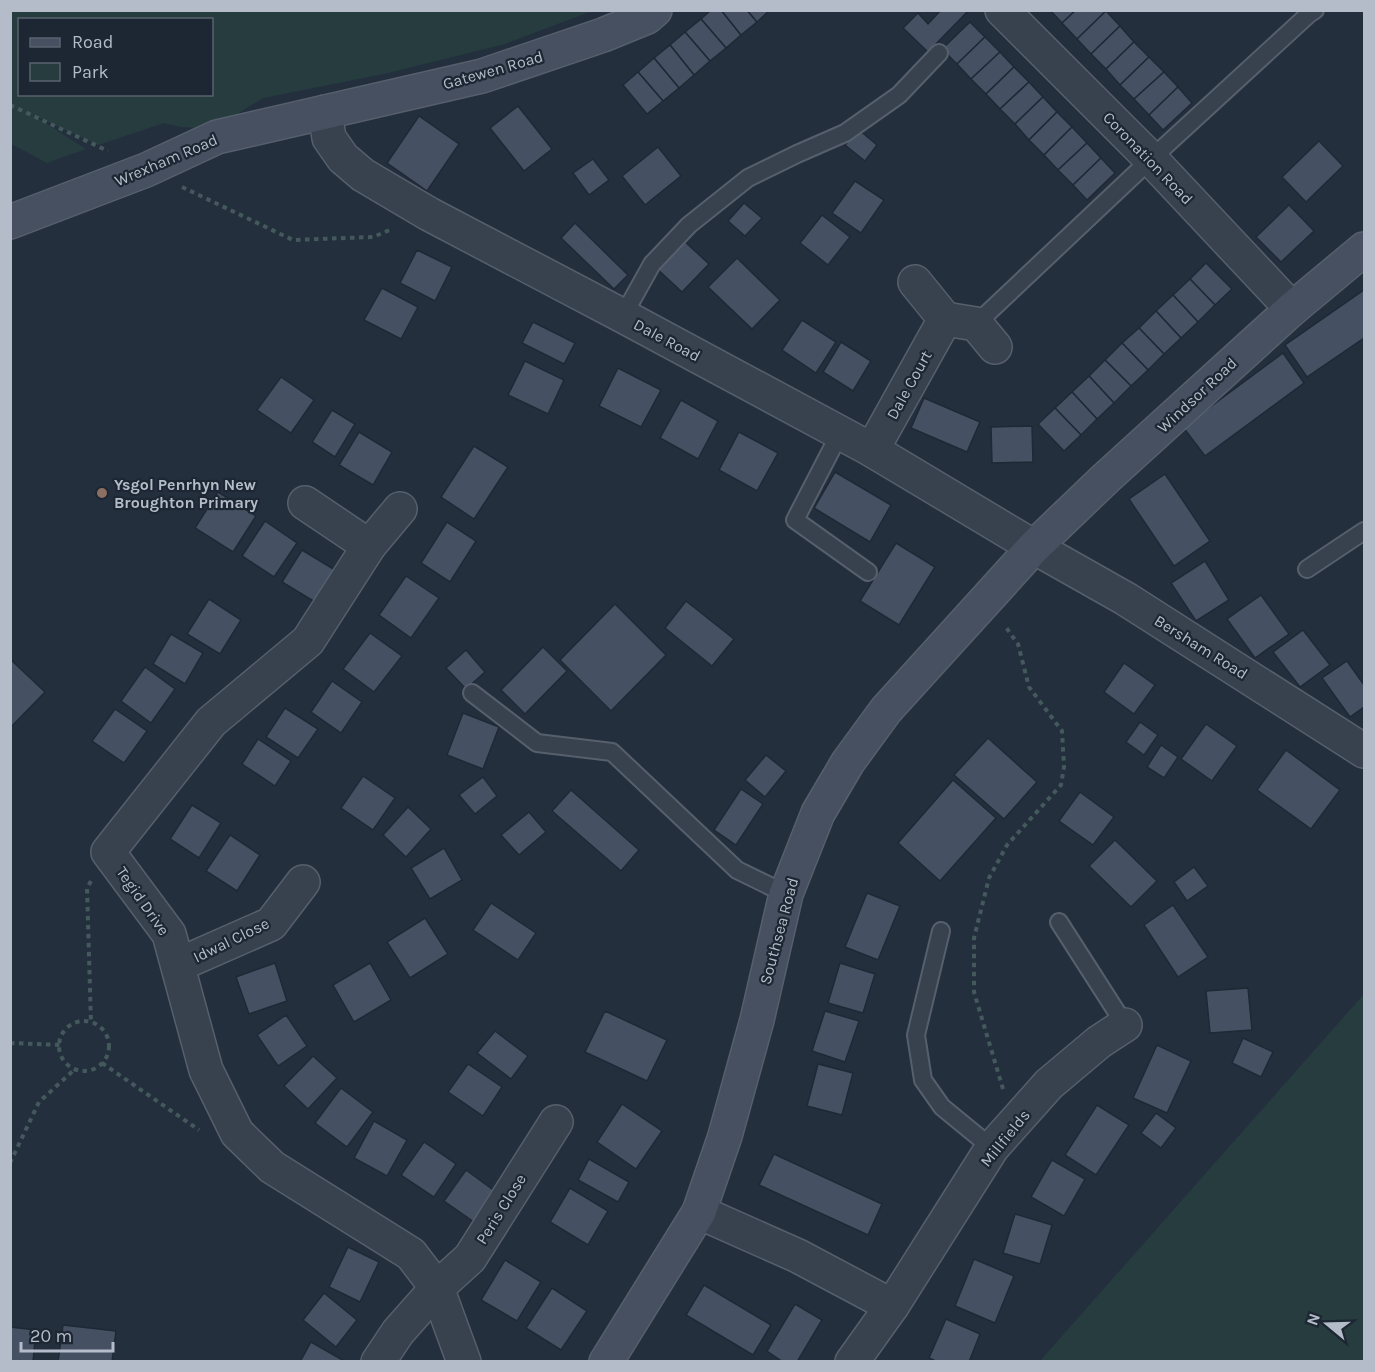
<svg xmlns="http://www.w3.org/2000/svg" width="1375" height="1372" font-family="Karla,sans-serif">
<rect width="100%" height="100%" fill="#242f3e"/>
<g fill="#263c3f" fill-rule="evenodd">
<path d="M10,11H592L505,44L388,73L263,98L213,129L181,127L164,123L98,145L31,114L86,149L47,163L11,144ZM20,20H212V94H20Z"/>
<path d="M1364,994V1361H1040Z"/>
</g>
<g fill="#455162" stroke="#1f2835" stroke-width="1.5">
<path d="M711,10H721L741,35L726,48L701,19Z"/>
<path d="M721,10H747L757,22L741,35Z"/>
<path d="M747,10H770L757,22Z"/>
<path d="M941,10H969L928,52L903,28L918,13L928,24Z"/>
<path d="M1050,10H1076L1062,23Z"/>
<path d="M1076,10H1105L1106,11L1077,39L1062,23Z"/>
<path d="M1106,11L1120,26L1091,54L1077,39Z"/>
<path d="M701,19L726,48L710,61L685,32Z"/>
<path d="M970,22L985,37L957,64L942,49Z"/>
<path d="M1120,26L1134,42L1106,69L1091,54Z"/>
<path d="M685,32L710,61L694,75L670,45Z"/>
<path d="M985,37L1000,52L971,79L957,64Z"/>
<path d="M1134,42L1149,57L1120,85L1106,69Z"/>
<path d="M670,45L694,75L679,88L654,58Z"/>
<path d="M1000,52L1014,67L986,94L971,79Z"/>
<path d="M1149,57L1164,72L1134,99L1120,85Z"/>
<path d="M654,58L679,88L663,101L638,72Z"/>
<path d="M1014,67L1029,82L1000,109L986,94Z"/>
<path d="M638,72L663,101L647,114L623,85Z"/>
<path d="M1164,72L1178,87L1149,115L1134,99Z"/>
<path d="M1029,82L1043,97L1015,124L1000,109Z"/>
<path d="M1178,87L1192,103L1163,130L1149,115Z"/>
<path d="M1043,97L1057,112L1029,140L1015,124Z"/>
<path d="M518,106L552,149L524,171L490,128Z"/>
<path d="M1057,112L1072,127L1044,155L1029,140Z"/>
<path d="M419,116L459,144L427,191L387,163Z"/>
<path d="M1072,127L1087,143L1058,170L1044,155Z"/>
<path d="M858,129L877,145L865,161L845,145Z"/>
<path d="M1319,141L1343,166L1306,202L1282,177Z"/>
<path d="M1087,143L1101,158L1073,185L1058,170Z"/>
<path d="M658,147L681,176L645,205L622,176Z"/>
<path d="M1101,158L1115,173L1087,200L1073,185Z"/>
<path d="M593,159L609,180L589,195L573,173Z"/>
<path d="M855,181L884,200L861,233L832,213Z"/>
<path d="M744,203L762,218L745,236L728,221Z"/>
<path d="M1289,205L1314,231L1281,262L1256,237Z"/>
<path d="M822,215L850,237L828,265L800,243Z"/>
<path d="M575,223L628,275L614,289L561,238Z"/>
<path d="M682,239L709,264L682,292L655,267Z"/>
<path d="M417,250L452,267L435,301L400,283Z"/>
<path d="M737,258L780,300L752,329L708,287Z"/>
<path d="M1206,263L1232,289L1215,305L1190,279Z"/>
<path d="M1190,279L1215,305L1198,322L1173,295Z"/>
<path d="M382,288L418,307L401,339L364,320Z"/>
<path d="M1364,290V338L1307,377L1285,345Z"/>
<path d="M1173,295L1198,322L1181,338L1156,311Z"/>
<path d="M1156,311L1181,338L1164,354L1139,328Z"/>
<path d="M802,320L836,342L816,373L782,350Z"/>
<path d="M533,322L575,343L564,364L522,343Z"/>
<path d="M1139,328L1164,354L1148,370L1122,343Z"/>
<path d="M841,342L871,361L853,391L823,372Z"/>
<path d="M1122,343L1148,370L1131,386L1105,360Z"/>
<path d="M1283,353L1304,383L1205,456L1183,427Z"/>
<path d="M1105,360L1131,386L1114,403L1089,376Z"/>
<path d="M525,361L564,380L548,414L508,395Z"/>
<path d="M618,368L661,390L641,427L599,406Z"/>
<path d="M1089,376L1114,403L1097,419L1072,392Z"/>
<path d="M281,377L314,400L291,433L257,410Z"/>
<path d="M1072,392L1097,419L1081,435L1055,408Z"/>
<path d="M924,398L980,422L967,452L911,428Z"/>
<path d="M681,400L718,421L698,459L660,438Z"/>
<path d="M1055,408L1081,435L1064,451L1038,424Z"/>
<path d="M332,410L355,424L335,457L312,442Z"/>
<path d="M1032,426L1033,462L992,463L991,427Z"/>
<path d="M359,432L392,452L373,485L339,465Z"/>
<path d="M739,432L778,453L757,491L719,470Z"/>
<path d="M474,446L508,467L474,519L441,497Z"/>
<path d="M835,472L891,505L870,542L814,508Z"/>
<path d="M1165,474L1210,541L1174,566L1129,499Z"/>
<path d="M218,492L256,516L233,552L195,528Z"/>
<path d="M265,521L297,543L274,577L242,556Z"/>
<path d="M447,522L476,541L450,582L421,563Z"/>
<path d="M896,543L935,567L899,625L860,601Z"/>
<path d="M302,550L335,570L315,602L282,582Z"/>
<path d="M1205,561L1229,600L1196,621L1171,583Z"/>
<path d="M406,576L439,598L411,638L379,615Z"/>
<path d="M1261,595L1289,634L1255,658L1227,619Z"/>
<path d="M209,599L241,620L220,654L187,634Z"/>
<path d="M686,601L734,639L712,666L665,628Z"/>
<path d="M615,604L666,655L611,711L560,660Z"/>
<path d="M1303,630L1330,665L1300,687L1273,652Z"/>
<path d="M370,633L402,656L374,692L343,669Z"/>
<path d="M171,634L203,653L185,684L153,664Z"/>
<path d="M543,647L567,671L525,714L501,690Z"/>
<path d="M466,650L485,672L466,689L446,668Z"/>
<path d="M10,659L45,692L10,728Z"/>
<path d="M1347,661L1364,685V707L1350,717L1322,678Z"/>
<path d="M1124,663L1155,685L1134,714L1104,692Z"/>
<path d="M145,667L175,689L151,723L121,701Z"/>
<path d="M332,681L362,702L341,733L311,712Z"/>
<path d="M285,708L318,729L298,758L266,737Z"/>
<path d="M115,709L147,731L124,763L92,741Z"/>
<path d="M463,713L499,727L483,769L447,755Z"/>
<path d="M1140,722L1158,735L1144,755L1126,742Z"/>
<path d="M1206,724L1237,746L1212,781L1181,759Z"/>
<path d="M988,738L1037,782L1004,819L954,775Z"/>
<path d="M258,739L291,761L275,786L242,764Z"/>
<path d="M1161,745L1178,757L1164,778L1147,767Z"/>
<path d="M1286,750L1340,790L1311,829L1257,790Z"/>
<path d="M766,755L786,771L765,797L745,780Z"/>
<path d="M363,776L395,798L373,830L341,808Z"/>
<path d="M483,777L497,796L475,814L459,795Z"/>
<path d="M953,780L996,818L940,881L898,843Z"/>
<path d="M741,789L763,804L736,845L714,830Z"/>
<path d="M571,790L639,850L621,871L552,811Z"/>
<path d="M1080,792L1114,817L1093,845L1059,821Z"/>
<path d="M192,805L221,823L199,858L170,839Z"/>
<path d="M408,807L431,829L406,857L383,835Z"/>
<path d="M529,812L546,832L519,855L501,835Z"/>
<path d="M230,835L260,855L237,891L206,871Z"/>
<path d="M1115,840L1157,881L1131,907L1089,866Z"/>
<path d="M444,848L462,880L430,899L411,868Z"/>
<path d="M1194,867L1208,886L1187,901L1174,882Z"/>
<path d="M867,893L900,906L878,960L845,947Z"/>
<path d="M491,903L536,933L518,960L473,930Z"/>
<path d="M1173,905L1208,957L1178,977L1144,925Z"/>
<path d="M425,918L448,954L410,978L387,942Z"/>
<path d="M275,963L287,1001L249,1014L236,977Z"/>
<path d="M370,963L391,1000L354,1022L333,985Z"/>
<path d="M840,963L875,974L863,1013L828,1003Z"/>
<path d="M1248,988L1252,1030L1210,1033L1206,991Z"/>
<path d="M605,1011L667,1040L647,1081L585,1052Z"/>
<path d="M825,1011L859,1021L845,1062L812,1051Z"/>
<path d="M286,1015L307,1046L278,1066L257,1035Z"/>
<path d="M495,1031L528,1056L511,1079L477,1053Z"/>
<path d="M1243,1038L1273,1052L1261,1077L1232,1063Z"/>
<path d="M1157,1045L1191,1061L1167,1113L1133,1098Z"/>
<path d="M313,1056L337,1078L308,1109L284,1086Z"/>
<path d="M468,1064L502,1087L483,1116L448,1092Z"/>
<path d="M818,1064L853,1073L842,1115L807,1106Z"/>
<path d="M341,1088L373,1112L347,1147L315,1123Z"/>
<path d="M622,1104L662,1131L636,1169L597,1142Z"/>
<path d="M1097,1105L1129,1125L1096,1175L1065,1155Z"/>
<path d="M1156,1113L1176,1128L1161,1148L1141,1133Z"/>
<path d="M374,1121L407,1140L387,1176L354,1158Z"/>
<path d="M424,1142L456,1164L434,1197L401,1175Z"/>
<path d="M774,1154L882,1204L868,1235L759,1185Z"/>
<path d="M589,1159L629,1182L618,1202L578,1180Z"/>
<path d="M1052,1160L1085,1179L1064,1216L1031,1197Z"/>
<path d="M466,1170L496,1192L474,1222L444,1201Z"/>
<path d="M570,1188L608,1211L588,1245L550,1222Z"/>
<path d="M1015,1214L1052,1225L1040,1264L1003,1253Z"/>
<path d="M348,1247L379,1262L360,1302L329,1287Z"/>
<path d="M974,1259L1014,1276L995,1323L955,1306Z"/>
<path d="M505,1260L541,1282L517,1321L481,1300Z"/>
<path d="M704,1285L771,1325L753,1355L686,1315Z"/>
<path d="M552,1288L587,1311L561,1350L526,1328Z"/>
<path d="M324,1293L357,1320L336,1347L303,1320Z"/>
<path d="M795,1304L822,1320L797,1362H783L767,1351Z"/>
<path d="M946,1319L980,1334L969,1362H938L929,1358Z"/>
<path d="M63,1325L116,1331L112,1362H58Z"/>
<path d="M10,1327L36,1330L33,1362H10Z"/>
<path d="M311,1342L346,1362H300Z"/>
</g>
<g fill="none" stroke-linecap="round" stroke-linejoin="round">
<g stroke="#565f6c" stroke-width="20">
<g id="service">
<path d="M623,316L652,264L689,225L748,178L797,154L845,133L899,95L939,53"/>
<path d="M976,324L1151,159L1309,14L1315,10"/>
<path d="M840,433L795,520L868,572"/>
<path d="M1307,569L1364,531"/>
<path d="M472,693L537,743L612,752L737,870L786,894"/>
<path d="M1059,922L1125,1025"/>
<path d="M941,931L916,1035L923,1080L942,1107L992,1148"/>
</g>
</g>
<g stroke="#565f6c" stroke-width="36">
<g id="minor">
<path d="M1002,10L1151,159L1292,309"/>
<path d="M325,112L329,138L343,158L363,175L429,214L623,316L872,450L1034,547"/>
<path d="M945,319L976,324L995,347"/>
<path d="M872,450L945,319L915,282"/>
<path d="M305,503L369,546"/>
<path d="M400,509L369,546L308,641L211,722L108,852L169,934L206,1070L237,1133L272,1167L411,1254L437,1288L464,1362"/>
<path d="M178,965L271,924L303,882"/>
<path d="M699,1212L798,1256L892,1306L992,1148L1049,1084L1099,1042L1125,1025"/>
<path d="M378,1362L398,1332L437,1288L470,1258L556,1122"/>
<path d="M852,1362L892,1306"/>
</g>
</g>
<g stroke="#565f6c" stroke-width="36">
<path id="tertiary" d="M1034,547L1126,599L1364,751"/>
</g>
<g stroke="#565f6c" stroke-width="36">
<g id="secondary">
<path d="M10,222L146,170L217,137L482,76L603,35L647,17L655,10"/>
<path d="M606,1362L699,1212L725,1136L757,1020L786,894L818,813L848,762L886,710L1034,547L1106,478L1292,309L1364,249"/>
</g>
</g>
<g stroke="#44595c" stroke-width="4" stroke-dasharray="4.5 4.5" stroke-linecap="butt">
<path d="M10,105L108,151"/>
<path d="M182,187L293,240L373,237L392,229"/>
<path d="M91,881L87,888L91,1023"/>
<circle cx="84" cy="1046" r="25"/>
<path d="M10,1043L60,1045"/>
<path d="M102,1063L199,1130"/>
<path d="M1003,1089L974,992V938L989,878L1007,845L1061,785L1064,767L1062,731L1029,687L1018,644L1005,626"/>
<path d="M10,1163L39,1102L75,1069"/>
</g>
<use href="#service" stroke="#38414e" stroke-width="16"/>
<use href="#minor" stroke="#38414e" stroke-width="33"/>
<use href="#tertiary" stroke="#38414e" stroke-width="33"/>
<use href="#secondary" stroke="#465061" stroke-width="33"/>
</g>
<circle fill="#8d6e63" stroke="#1d2633" stroke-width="2" cx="102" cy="493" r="6"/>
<g text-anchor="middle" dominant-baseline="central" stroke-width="4.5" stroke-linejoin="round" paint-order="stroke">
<g font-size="16" fill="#b4bcc9" stroke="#1d2633">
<text transform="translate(493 70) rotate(-16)">Gatewen Road</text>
<text transform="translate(1148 158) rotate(46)">Coronation Road</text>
<text transform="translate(166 160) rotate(-23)">Wrexham Road</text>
<text transform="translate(667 340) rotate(28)">Dale Road</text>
<text transform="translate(909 385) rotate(-61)">Dale Court</text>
<text transform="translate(1197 395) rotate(-43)">Windsor Road</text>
<text transform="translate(1201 647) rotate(32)">Bersham Road</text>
<text transform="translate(143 901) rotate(55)">Tegid Drive</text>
<text transform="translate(779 931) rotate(-75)">Southsea Road</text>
<text transform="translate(231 940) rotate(-26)">Idwal Close</text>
<text transform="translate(1005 1138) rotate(-51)">Millfields</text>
<text transform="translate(501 1209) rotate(-58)">Peris Close</text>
</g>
<g font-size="16" font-weight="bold" fill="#b4bcc9" stroke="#1d2633" text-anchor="start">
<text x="114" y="484">Ysgol Penrhyn New<tspan x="114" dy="18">Broughton Primary</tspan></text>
</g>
</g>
<rect width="1375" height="1372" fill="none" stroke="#b4bcc9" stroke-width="24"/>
<rect x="18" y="18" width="195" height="78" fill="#1d2633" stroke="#59626f" stroke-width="1.5"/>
<rect x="30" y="38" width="30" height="9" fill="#465061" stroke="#59626f" stroke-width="1.5"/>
<text x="72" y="48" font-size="18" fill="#b4bcc9">Road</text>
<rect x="30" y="63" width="30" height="18" fill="#263c3f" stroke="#59626f" stroke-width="1.5"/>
<text x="72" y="78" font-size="18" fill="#b4bcc9">Park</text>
<g transform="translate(1327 1324) rotate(289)" stroke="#1d2633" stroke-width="4.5" paint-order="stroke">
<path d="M0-4.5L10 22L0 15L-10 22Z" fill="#b4bcc9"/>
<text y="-9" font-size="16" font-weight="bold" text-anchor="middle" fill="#b4bcc9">N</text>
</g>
<path d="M21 1342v9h92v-9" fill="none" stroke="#b4bcc9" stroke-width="3"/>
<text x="30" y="1342" font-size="18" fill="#b4bcc9" stroke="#1d2633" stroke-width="4.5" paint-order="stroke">20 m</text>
</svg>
